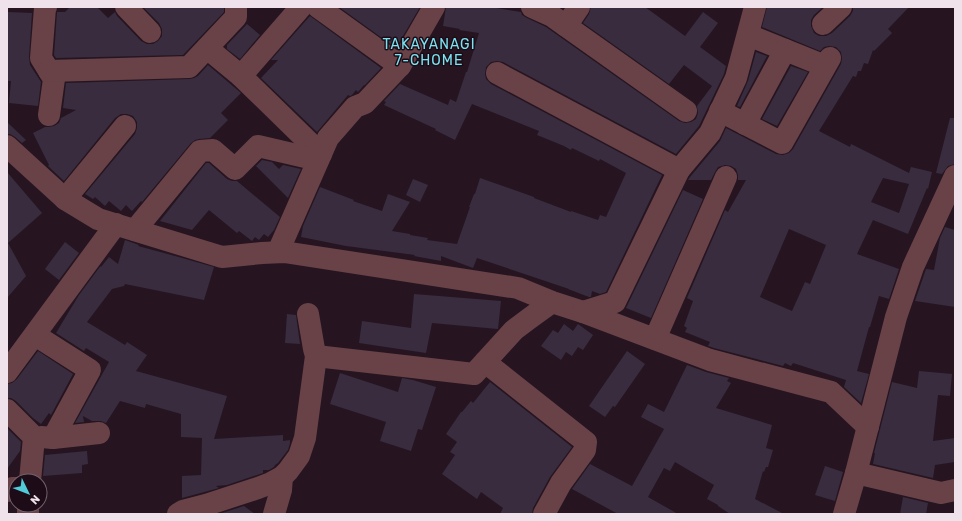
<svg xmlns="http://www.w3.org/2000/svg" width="962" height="521" font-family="Rubik,sans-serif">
<rect width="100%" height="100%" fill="#261520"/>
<g fill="#382c3e" fill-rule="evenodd">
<path d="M70,7H97L108,18L115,12L117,16L141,41L147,44H153L158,41L162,36V29L159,23L143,7H224V12L183,55L56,58L54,55L57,12H65Z"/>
<path d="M339,7H420L396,48Z"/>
<path d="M446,7H490L521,12L522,15L527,18L546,27L679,121L685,123L691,122L696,119L698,113L697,106L712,86L684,65L669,84L583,23L589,14L591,7H645L685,36L703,12L718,23L700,47L726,66L724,74L699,126L676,154L503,62L497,61L491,62L486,67L485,74L486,79L491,84L662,175L606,292L600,294L592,291L591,297H589L568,289H569L477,258L473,268L441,256V261L414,256L415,255L346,246L301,237L303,226L320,187L354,200L353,201L382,211L388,194L410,202L392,231L410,234V235L428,238L427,240L457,244L470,207H469L474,194H475L480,178L534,197V198L571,212V211L598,220L600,215L606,217L626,173L600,159L599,161L572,148L571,150L564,146L537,135L539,131L472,104L455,140L435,130L436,129L384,105L386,102L384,101L400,84L448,105L450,99L456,102L466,72H467L479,33L459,30L460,29L443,26Z"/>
<path d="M767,7H823L814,15L811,20V26L814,33L819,36H826L832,33L850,16L853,11V7H909L888,29L892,33L874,51L873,50L868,64L864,63L861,71H858L856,77L853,76L819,131L850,147L851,144L909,173L911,167L932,172L928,189L927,188L908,234L873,220L857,254L899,269L889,299L879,296L870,327H869L857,371L869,374L861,403L844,387L846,380L793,363L791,366L785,363L783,366L714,348L708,346L710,342L685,332L687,328L684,326L693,301L687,298L725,210L728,212L746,180H738V175L736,169L731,166L725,165L718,167L715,172L711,180H688L690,177L720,141L726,128L776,154L783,155L789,153L793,149L841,64L842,58L841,52L836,47L829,46L824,47L820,51L762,27ZM883,178L909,184L899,213L871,202ZM789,229L826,245L810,284L805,282L792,311L760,297Z"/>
<path d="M8,12L32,13L29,57L30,65L41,82L38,106L9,103L11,81H7Z"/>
<path d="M310,16L381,68L365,85H364L358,92L356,90L352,95L350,96L348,95L317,132L261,78L278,60H271Z"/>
<path d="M247,24L260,35L240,59L227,49V45Z"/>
<path d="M756,52L767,56L740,107L737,106L748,81Z"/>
<path d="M208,65L241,93L221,113L228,120L210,138L199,139L195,140L191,143L142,202L141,201L132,211L126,205L121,211L109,201L105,206L95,197L93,199L85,194L135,134L137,128V122L133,116L127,114H121L115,118L64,181L48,166L49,165L33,133L45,127H48L54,126L59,123L61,118L76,110L63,108L66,83L190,79L194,78L198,76Z"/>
<path d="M791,66L808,72L777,126L762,119Z"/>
<path d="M950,118H955V164L948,166L942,174L936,173Z"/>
<path d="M7,122L26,140L22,143L15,137L10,134H7Z"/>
<path d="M262,160L272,162L279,169L283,165L301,169L288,198L256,166Z"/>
<path d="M206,163H209L227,179L232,181H237L280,217L274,230L268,237L264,234L259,240L255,237L252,241L239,231L237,233L209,210L192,230L160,221Z"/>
<path d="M7,172L42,213L8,243L26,276L7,298Z"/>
<path d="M413,179L428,185L420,202L406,195Z"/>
<path d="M683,190L703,199L651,318L626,308Z"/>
<path d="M945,227L955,230V307L915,301L926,269L934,270L940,238Z"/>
<path d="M125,240L139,245L138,246L175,256L214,267L204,300L125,284L124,286L112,289L87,322L125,345L127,342L147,355L136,371L227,396L214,439L283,435V441L290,440V443L288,450L278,463L275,465L274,467L269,470H263V473L227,485L216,486L219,488L182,498V476L201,475L202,438L181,437V414L146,404L145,408L120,401L106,423L101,421H92L83,416L84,422L75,423L109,362L86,348L84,351L56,333L79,295L99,268L101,266V267L109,257L118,264Z"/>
<path d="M65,242L79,253L59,280L45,269Z"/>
<path d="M414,294L501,301L498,329L432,323L426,353L359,343L362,321L411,328Z"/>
<path d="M287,314L296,315L300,344L285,343Z"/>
<path d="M564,324L573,331L578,324L593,335L583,350L578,347L572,356L566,352L561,360L541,346L553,330L558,333Z"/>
<path d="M38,351L73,374L51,415L49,413L41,424L33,418L16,401L11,398H7V384L12,383L17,379Z"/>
<path d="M627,351L645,364L615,407L613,406L605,417L589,406Z"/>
<path d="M687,365L706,372L729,378L727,381L731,383L716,408L772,425L766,448L773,450L768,467H766L764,472L763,471L755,499L784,514H730L718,506V505L707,499L714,485L675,462L670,471L664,468L648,497L678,514H618L572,489L590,464L632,486L664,429L641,417L648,404L664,412Z"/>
<path d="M919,371L952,374L950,396L938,395L933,441L955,438V462L935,465L933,478L873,464L875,453H874L892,382L917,388Z"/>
<path d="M340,373L398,392L402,378L413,380L436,387L422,430L418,429L411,451L380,441L386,422L330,404Z"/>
<path d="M490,382L572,447L550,477L533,508L532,514H500L503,508L481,492L477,499L442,474L455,455L450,452L457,442L446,434L461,412H462L471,401L473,403Z"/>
<path d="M7,428L21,442L20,451L7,469Z"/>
<path d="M87,451L88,464L82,465V473L43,476L45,455Z"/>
<path d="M825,466L843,472L835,501L815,495Z"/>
<path d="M903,497L928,503L926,514H900Z"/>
<path d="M244,506L255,514H219Z"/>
</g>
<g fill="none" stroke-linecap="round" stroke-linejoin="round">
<g stroke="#694248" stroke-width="22">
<path d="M46,7L45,8L41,58L54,79L49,115"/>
<path d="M126,7L150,32"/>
<path d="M301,7L241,76L321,154"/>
<path d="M318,7L400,66"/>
<path d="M532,7L552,16L686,111"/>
<path d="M823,24L841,7"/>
<path d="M566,26L579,7"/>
<path d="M748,35L825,66"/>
<path d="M207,48L241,76"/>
<path d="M49,71L189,67L236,17V7"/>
<path d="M497,73L679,170"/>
<path d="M720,111L782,143L830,58"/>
<path d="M745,124L785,50"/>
<path d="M7,146L65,199L98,219L222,257L262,253L284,252L518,288L552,302L583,312L710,360L831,392L868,427"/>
<path d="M65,199L125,126"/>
<path d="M135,230L200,151L213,150L235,169L258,146L318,160"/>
<path d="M278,252L328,138L355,107L365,103L400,66L434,7"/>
<path d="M583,312L615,302L679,170L710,133L736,78L755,7"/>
<path d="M35,335L90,370L53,438"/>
<path d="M655,339L726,177"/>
<path d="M316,356L474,374L514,330L530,318L552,302"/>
<path d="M485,362L586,442L585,450L561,483L544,514"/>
<path d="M7,372L116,224"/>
<path d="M7,410L34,437L30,481"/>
<path d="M41,437L53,438L99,433"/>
<path d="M856,473L941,493L955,490"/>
<path d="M7,491L12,488H16"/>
<path d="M28,514V505"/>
<path d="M178,514L183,511L206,505L258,488L271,483L282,477L288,471L299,456L305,438L316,356L314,349L308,314"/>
<path d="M274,514L281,490L282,477"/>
<path d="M844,514L856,473L896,317L913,267L955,176"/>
</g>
</g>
<g text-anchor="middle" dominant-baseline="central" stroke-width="3" stroke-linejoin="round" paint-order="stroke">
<g font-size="14" letter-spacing="1" fill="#7ae5f2" stroke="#1d0c17">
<text x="429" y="44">TAKAYANAGI<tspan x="429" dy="16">7-CHOME</tspan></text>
</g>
</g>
<rect width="962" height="521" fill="none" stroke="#efe2ea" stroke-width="16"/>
<g transform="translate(28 493) rotate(133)"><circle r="19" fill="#1d0c17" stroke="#71626b"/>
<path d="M0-3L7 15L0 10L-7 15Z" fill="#52cbd9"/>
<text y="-6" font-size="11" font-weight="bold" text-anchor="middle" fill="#efe2ea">N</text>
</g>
</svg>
